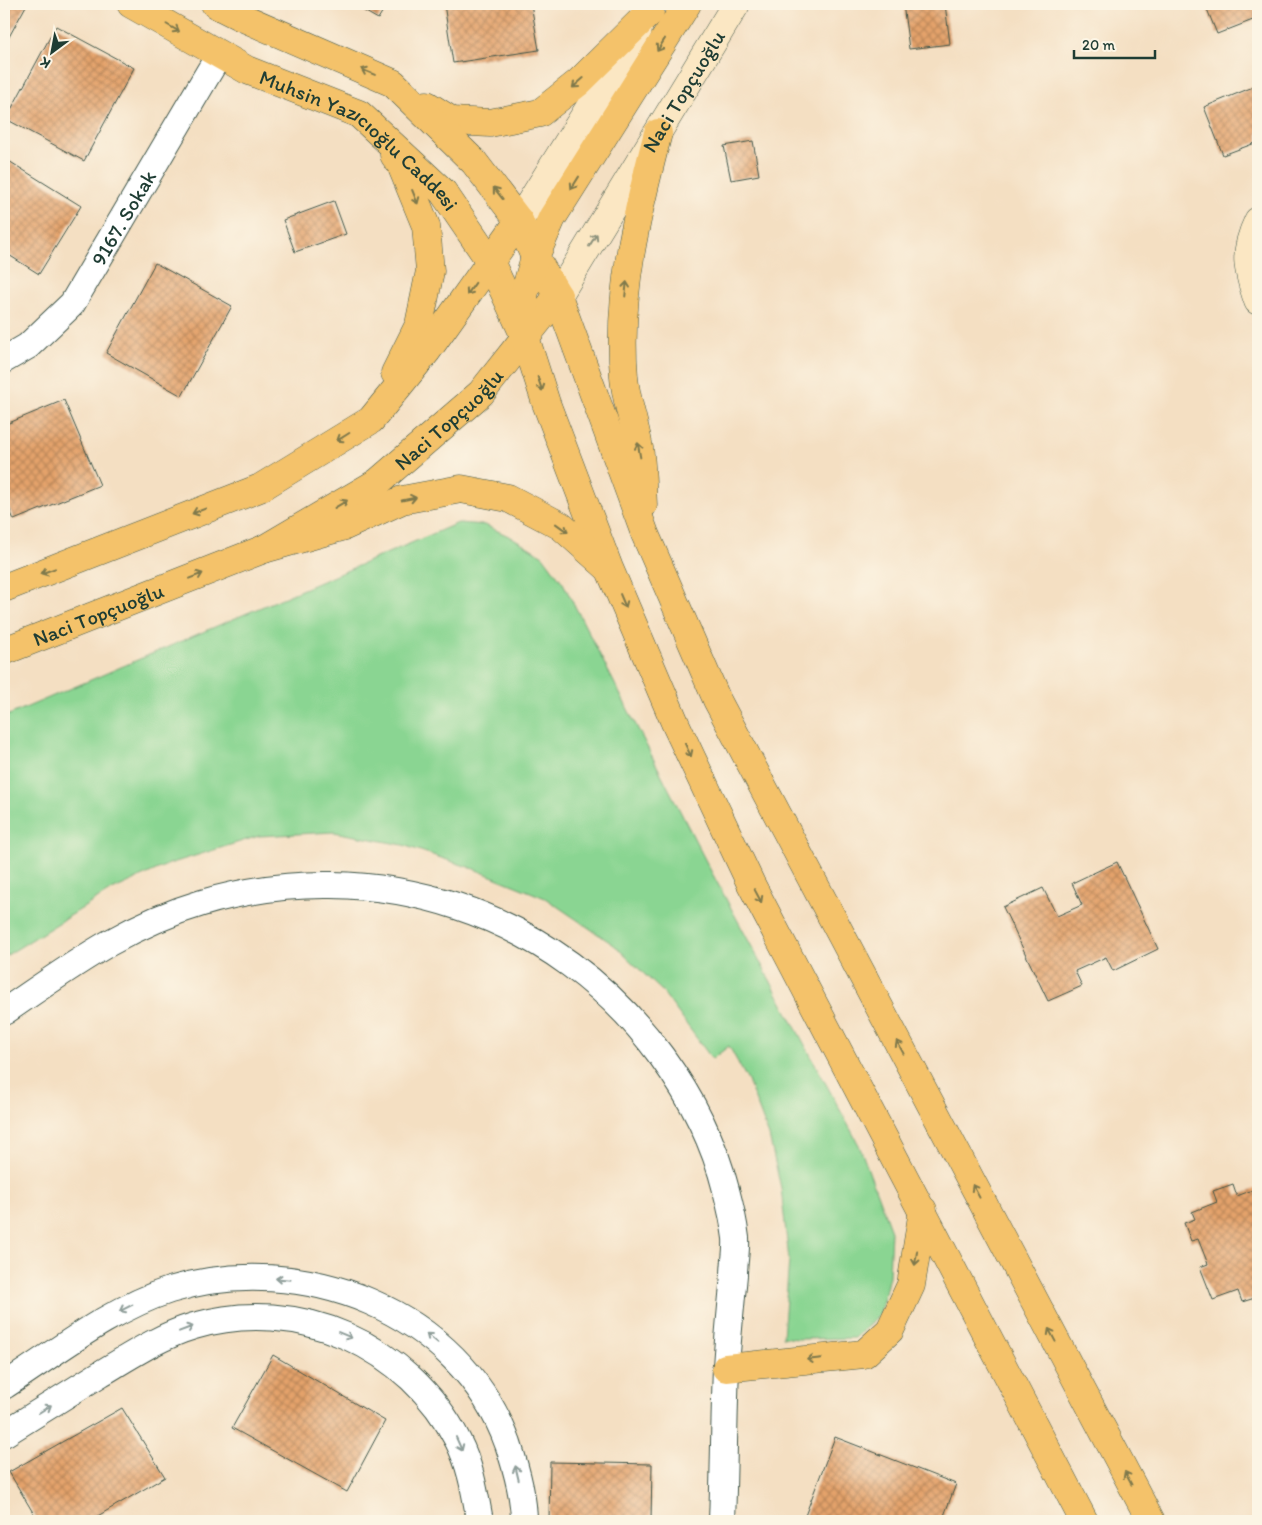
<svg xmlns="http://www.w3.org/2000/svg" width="1262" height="1525" font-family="Itim,sans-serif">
<defs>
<pattern id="building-cross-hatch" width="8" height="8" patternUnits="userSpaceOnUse" patternTransform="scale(1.25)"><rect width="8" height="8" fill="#e4a26b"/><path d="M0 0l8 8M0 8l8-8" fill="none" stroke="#b88559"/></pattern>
</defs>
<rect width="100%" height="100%" fill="#fcf5e5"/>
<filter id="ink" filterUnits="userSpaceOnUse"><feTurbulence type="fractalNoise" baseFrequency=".02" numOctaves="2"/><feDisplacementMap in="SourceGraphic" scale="10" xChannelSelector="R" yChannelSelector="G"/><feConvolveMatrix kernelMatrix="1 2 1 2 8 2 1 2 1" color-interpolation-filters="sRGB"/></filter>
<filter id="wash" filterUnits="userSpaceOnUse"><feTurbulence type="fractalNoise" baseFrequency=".0096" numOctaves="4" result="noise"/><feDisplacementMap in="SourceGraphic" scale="20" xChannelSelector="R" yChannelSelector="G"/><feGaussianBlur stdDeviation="1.12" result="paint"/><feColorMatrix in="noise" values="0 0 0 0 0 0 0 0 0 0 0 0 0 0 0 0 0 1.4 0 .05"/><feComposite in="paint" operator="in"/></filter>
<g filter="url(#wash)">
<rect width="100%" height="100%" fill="#f4dfc2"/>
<path fill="#8ad592" stroke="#548963" d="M458,523L485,525L515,539L543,556L563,583L712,873L859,1145L891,1231L889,1276L880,1314L855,1338L797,1339L783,1337L789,1260L781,1188L769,1136L748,1081L729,1046L712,1059L662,991L614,945L545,898L474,869L403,845L334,832L259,836L169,864L110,891L4,957V717Z"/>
<g id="blocks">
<g fill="url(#building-cross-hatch)">
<path d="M4,4H27L4,46Z"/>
<path d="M352,4H387L378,19Z"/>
<path d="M444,4H531L539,50L453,63Z"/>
<path d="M903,4H945L950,44L909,49Z"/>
<path d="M1219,4H1258V18L1217,34L1207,9Z"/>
<path d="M56,26L134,68L84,161L6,119Z"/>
<path d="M1258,85V142L1223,155L1204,107Z"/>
<path d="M753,141L759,175L731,180L724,146Z"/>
<path d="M4,158L81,206L39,274L4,252Z"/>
<path d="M334,201L346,234L295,252L283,220Z"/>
<path d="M155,263L232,306L182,396L106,353Z"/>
<path d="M64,400L100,485L14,520L4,496V425Z"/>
<path d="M1117,862L1158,949L1113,971L1106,957L1075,971L1082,986L1048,1001L1003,907L1043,888L1057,916L1082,905L1072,883Z"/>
<path d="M1233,1184L1237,1196L1258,1188V1297L1242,1302L1238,1291L1213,1300L1200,1267L1208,1264L1198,1239L1191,1241L1184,1223L1195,1219L1192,1212L1217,1202L1213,1191Z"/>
<path d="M273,1355L385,1421L347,1492L232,1428Z"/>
<path d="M122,1408L165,1477L89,1521H38L9,1472Z"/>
<path d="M835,1437L956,1484L942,1521H803Z"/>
<path d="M550,1462L652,1464L651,1521H549Z"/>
</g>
</g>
</g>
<g filter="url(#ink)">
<use href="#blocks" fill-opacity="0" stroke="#3f5549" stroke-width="1"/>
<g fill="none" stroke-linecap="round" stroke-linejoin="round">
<g stroke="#3f5549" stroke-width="28">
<g id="street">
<path id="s1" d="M4,360L28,346L72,304L219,55"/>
<path d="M4,1012C70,967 124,926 202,903C374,852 557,911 662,1057C691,1097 714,1142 726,1190C730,1205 734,1222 736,1238C737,1250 734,1263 734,1275C731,1306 728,1336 726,1367C724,1418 724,1470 722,1521"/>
<path d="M4,1386C57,1352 110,1309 170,1290C301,1250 460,1310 508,1444C516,1468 524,1495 524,1521"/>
<path d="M4,1434C36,1414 68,1394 100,1374C130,1356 160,1336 194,1326C298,1295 410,1346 458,1441C471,1466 475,1494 480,1521"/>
</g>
</g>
<g stroke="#3f5549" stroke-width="29">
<g id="secondary">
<path d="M519,221L638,30"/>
<path d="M1258,221C1243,252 1247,269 1258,301"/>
<path id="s2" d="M558,296L736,4"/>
</g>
</g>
<g stroke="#3f5549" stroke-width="29">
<g id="primary">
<path id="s3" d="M131,4L247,70L359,114L443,192L490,261L525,337"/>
<path d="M427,105L452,121L490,123L540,113L579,82L650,12"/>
<path d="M394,155L401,165L426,226L430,271L419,325L395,373"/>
<path d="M4,588L260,488L371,420L427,351L519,221"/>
<path id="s4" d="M4,651L264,549L378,482L481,393L558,296L535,257L519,221L474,162L393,83L239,16L215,4"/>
</g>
</g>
<g stroke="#3f5549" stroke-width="29">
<g id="highway">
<path d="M687,4L552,218L535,257L524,295L525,337L546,403L609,568L676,725L751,884L1084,1521"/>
<path d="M558,296L645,534L717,700L1151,1521"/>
<path d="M643,505C642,488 642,471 640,455C637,429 626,403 624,377C617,294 637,213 658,133"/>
<path d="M264,549L345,526L402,500L461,489L508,498L561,526L607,567"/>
<path d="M726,1368L864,1354L890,1330L911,1285L923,1210"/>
</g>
</g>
<use href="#street" stroke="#fff" stroke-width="26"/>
<use href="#secondary" stroke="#fbe7c3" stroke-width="28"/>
<use href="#primary" stroke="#f4c26a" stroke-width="28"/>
<use href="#highway" stroke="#f4c26a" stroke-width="28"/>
</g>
<defs><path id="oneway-shaft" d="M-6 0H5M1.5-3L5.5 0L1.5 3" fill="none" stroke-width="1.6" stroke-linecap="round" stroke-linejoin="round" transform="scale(1.25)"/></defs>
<g stroke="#7f794c">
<use href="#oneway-shaft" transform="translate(173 28) rotate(30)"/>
<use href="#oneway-shaft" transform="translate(661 45) rotate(122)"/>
<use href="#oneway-shaft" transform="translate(368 72) rotate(-157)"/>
<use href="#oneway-shaft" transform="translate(578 83) rotate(139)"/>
<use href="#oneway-shaft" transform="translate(575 183) rotate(122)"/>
<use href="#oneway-shaft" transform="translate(498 193) rotate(-128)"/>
<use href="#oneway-shaft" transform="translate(415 197) rotate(68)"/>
<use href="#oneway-shaft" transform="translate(471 289) rotate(125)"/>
<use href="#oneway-shaft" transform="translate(626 289) rotate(-84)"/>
<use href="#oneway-shaft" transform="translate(540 384) rotate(72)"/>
<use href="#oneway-shaft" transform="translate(343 437) rotate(148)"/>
<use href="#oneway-shaft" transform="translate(639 450) rotate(-100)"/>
<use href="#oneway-shaft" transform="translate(409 499) rotate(-12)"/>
<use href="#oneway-shaft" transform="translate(341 504) rotate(-31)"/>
<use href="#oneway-shaft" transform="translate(199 511) rotate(159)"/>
<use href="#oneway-shaft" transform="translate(562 528) rotate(36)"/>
<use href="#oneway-shaft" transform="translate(48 571) rotate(159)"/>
<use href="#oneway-shaft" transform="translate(196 576) rotate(-21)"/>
<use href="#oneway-shaft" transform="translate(623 601) rotate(67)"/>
<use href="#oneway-shaft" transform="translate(688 750) rotate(65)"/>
<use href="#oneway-shaft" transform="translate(758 896) rotate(62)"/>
<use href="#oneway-shaft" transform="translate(900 1047) rotate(-118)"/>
<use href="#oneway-shaft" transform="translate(976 1191) rotate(-118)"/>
<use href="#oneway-shaft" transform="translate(916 1258) rotate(99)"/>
<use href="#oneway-shaft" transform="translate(1052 1335) rotate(-118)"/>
<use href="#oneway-shaft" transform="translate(814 1359) rotate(174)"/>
<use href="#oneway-shaft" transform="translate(1128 1478) rotate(-118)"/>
</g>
<use stroke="#8d927c" href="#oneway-shaft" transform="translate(593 240) rotate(-58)"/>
<g stroke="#8f9e9a">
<use href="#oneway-shaft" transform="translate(283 1279) rotate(-175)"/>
<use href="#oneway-shaft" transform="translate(126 1308) rotate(153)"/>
<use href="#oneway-shaft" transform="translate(186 1329) rotate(-21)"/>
<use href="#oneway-shaft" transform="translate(345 1335) rotate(23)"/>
<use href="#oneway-shaft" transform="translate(432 1338) rotate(-141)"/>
<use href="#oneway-shaft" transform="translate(45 1409) rotate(-32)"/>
<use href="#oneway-shaft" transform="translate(459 1444) rotate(66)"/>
<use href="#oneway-shaft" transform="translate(517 1473) rotate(-103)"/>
</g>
</g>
<g text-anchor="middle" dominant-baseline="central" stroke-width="5" stroke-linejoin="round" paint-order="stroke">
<g font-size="21" fill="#1f3d34" stroke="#fcf5e5">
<text stroke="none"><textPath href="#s2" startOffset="240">Naci Topçuoğlu</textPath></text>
<text stroke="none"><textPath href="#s3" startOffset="268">Muhsin Yazıcıoğlu Caddesi</textPath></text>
<text stroke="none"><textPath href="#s1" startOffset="189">9167. Sokak</textPath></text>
<text stroke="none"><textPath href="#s4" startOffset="506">Naci Topçuoğlu</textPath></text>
<text stroke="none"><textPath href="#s4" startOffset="101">Naci Topçuoğlu</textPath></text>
</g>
</g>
<rect width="1262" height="1525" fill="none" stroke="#fcf5e5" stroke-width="20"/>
<g transform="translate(52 52) rotate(212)" stroke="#fcf5e5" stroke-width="4" paint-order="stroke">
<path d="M0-4L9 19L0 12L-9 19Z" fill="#1f3d34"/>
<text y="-8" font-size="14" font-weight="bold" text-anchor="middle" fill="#1f3d34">K</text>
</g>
<path d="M1074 50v8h81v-8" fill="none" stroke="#1f3d34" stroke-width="2.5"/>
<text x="1082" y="50" font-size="15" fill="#1f3d34" stroke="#fcf5e5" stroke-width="4" paint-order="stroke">20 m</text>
</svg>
